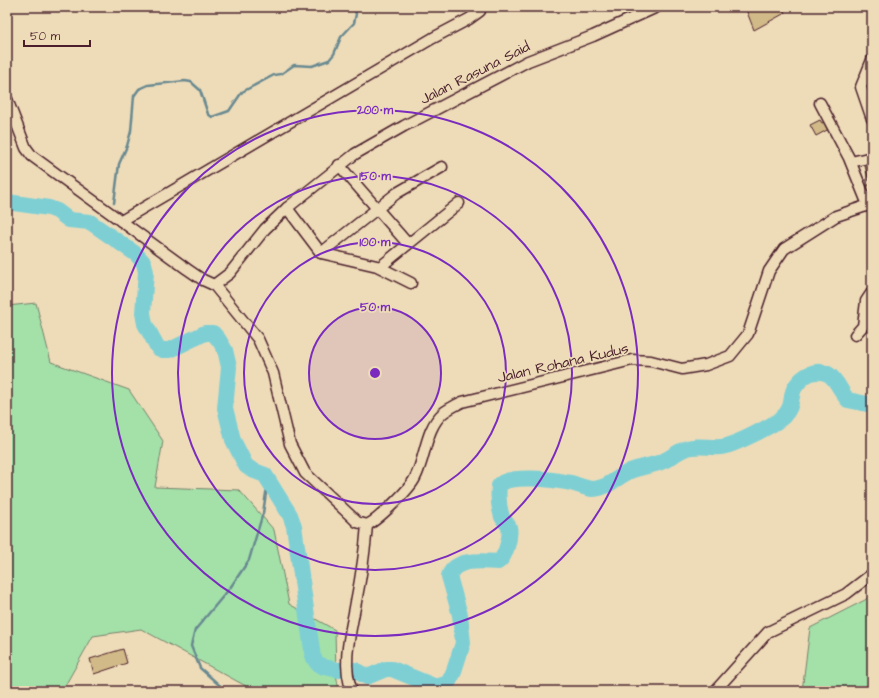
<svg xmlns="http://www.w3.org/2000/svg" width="879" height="698" font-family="'Architects Daughter',sans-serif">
<rect width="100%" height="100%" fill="#eedcb9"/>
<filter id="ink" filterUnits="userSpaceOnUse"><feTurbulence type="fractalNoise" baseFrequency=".025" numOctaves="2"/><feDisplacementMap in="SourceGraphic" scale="8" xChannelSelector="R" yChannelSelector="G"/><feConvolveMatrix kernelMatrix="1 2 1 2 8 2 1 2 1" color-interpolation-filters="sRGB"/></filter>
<g filter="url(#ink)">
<g fill="#a3e1a9" stroke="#76806a">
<path d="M36,303L51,362L129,390L163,441L155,487L239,490L274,530L289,604L335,630L336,674L339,691H255L141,629L93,636L62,691H7V306Z"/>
<path d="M872,594V691H802L810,628L865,600Z"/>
</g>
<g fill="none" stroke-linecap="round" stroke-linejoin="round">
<g stroke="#698990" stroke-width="2.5">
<path d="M114,203L119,164L127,146L131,131L134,96L139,89L148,85L185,81L191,82L200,90L208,114L212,117L229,111L242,92L274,75L281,74L294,65L312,66L329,60L334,54L341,37L354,23L356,14L354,7"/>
<path d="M226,691L200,668L191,646L195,630L230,588L249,560L263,513L268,480"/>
</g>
<path stroke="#7ecfd4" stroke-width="16" d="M7,202L49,208L57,211L69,220L90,222L136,254L144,263L146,272L143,313L145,324L158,348L163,350H170L205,333H213L219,340L225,350L229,367L225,408L233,440L246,466L252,470L265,475L290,515L294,526L313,657L317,663L324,667L339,670H355L367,677L386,669H392L436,687L448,683L453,674L463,643L460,615L449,576C455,558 482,561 498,562C506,557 511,536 509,527C508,524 504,521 502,517C499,508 498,495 499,486C507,473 557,480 571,483C578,485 585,488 592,489C607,489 617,477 630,471C640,467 651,466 661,462C670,459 676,452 685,449C697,444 708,448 721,447C733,446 774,425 783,417C795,405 789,397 795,387C803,375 815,368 828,374C837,379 841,393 848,400L872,405"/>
</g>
<g fill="#d1b988" stroke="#4a1f2b">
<path d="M553,7H562L556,11Z"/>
<path d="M745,7H782L785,13L754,30Z"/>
<path d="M820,120L822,123L825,122L829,129L816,136L810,125Z"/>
<path d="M872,164V180L869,181L865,166Z"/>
<path d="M872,184V200H870L865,186Z"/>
<path d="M123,649L127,663L94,674L90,659Z"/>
</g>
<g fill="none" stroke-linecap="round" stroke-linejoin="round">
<g stroke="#4a1f2b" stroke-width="13">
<g id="minor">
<path d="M872,60L861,87L872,119"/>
<path d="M7,99L26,148L32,156L187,269L203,280L214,285L258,339L273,373L290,444L305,473L352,517L357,522L367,525"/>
<path d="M820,103L849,158L868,205"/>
<path d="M851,162L872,157"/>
<path d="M339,165L408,244"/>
<path d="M287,208L321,253L377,266L411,283"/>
<path d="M121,221L433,38L469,19L480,11V7"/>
<path d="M321,253L397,193L442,167"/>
<path d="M380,267L459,203"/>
<path d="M214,285L230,273L265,229L287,208L355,154L404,126L528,61L593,36L657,7"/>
<path d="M855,335L863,326L866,301L872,292"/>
<path d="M367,525C378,520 410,489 415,478C426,457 425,429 443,413C448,409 456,405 462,402L632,360L651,361L682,369L706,365L730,356L748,334L769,271L784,249L836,216L872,204"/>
<path d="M352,691C341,663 351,631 356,602C361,577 365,551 367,525"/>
<path d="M715,691L768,632L846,594L872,574"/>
</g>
</g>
<use href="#minor" stroke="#eedcb9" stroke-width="10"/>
</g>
</g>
<circle cx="375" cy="373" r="66" fill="#7b2cbf" fill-opacity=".12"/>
<g fill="none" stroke="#7b2cbf" stroke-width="2">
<circle cx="375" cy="373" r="66"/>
<circle cx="375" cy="373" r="131"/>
<circle cx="375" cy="373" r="197"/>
<circle cx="375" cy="373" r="263"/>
</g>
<g text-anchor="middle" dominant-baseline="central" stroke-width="3.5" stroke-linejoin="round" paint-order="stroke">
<g font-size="15" fill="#4a1f2b" stroke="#eedcb9">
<text transform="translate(475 73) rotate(-27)">Jalan Rasuna Said</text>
<text transform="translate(563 363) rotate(-13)">Jalan Rohana Kudus</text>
</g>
</g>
<circle cx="375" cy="373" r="6" fill="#7b2cbf" stroke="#eedcb9" stroke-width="2"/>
<g font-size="12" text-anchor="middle" font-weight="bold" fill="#7b2cbf" stroke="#eedcb9" stroke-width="3.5" stroke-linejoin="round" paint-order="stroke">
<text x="375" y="114">200 m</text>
<text x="375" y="180">150 m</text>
<text x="375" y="246">100 m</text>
<text x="375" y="311">50 m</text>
</g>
<rect width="879" height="698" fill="none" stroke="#eedcb9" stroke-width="24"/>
<rect x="12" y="12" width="855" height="674" fill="none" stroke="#4a1f2b" stroke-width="1.5" filter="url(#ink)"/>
<path d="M24 40v6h66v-6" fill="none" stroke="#4a1f2b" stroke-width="2"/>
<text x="30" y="40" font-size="12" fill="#4a1f2b" stroke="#eedcb9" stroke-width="3" paint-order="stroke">50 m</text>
</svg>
